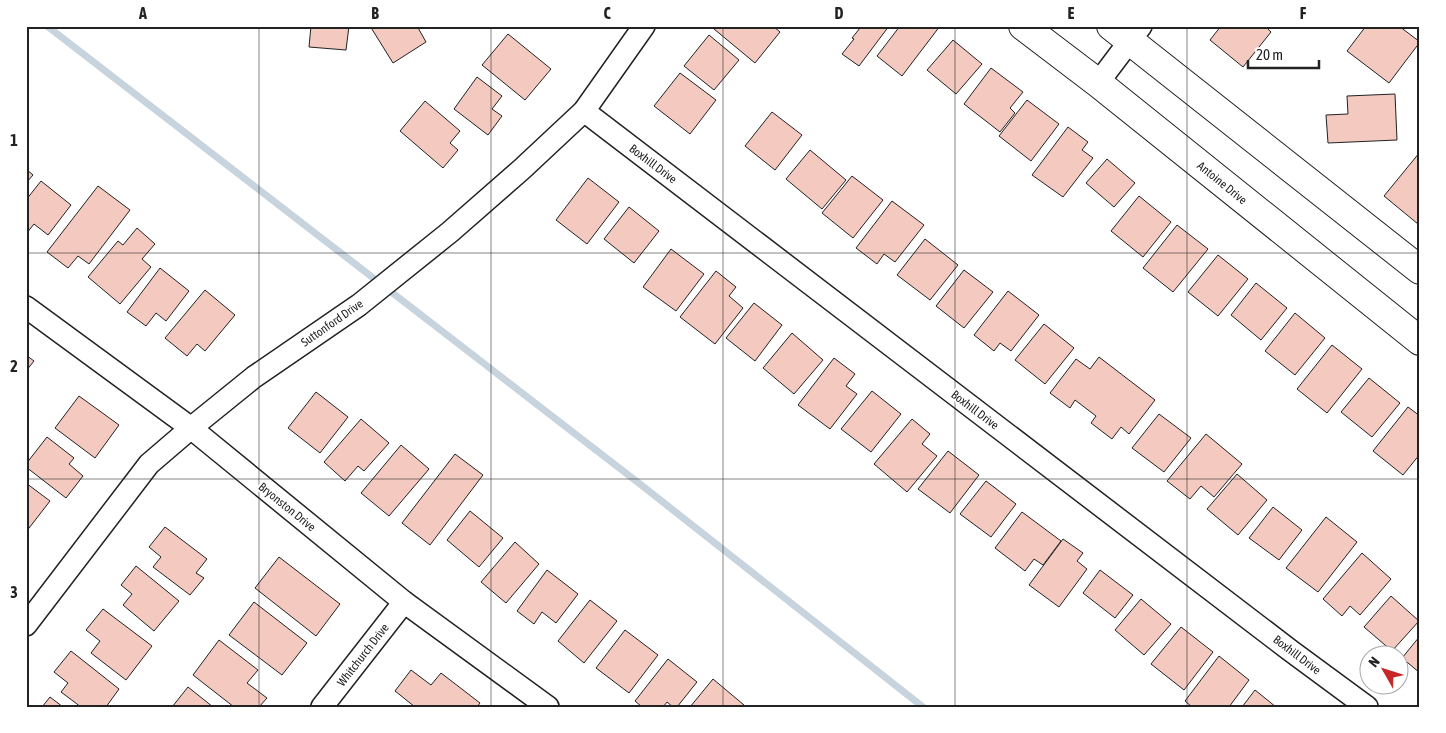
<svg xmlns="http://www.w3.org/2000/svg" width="1446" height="733" font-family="'Asap Condensed',sans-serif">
<rect width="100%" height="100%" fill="#fff"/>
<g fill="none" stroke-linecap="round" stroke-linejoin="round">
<path stroke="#c7d3dd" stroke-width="7" d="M47,26L640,484L923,707"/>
</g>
<g fill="#f3c9c0" stroke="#222">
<path d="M311,26H349L346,50L309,47Z"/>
<path d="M370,26H417L426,42L393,63Z"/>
<path d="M716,26H773L780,32L755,63L714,29Z"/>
<path d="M858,26H889L859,66L842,54L854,39L852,38L860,28Z"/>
<path d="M900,26H940L902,76L877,56Z"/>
<path d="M1221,26H1265L1271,32L1243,67L1210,40Z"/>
<path d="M1366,26H1399L1420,42L1389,83L1347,51Z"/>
<path d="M508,34L551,69L525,100L482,65Z"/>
<path d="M709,35L739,60L714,90L684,66Z"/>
<path d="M953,40L982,64L956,94L927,70Z"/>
<path d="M991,68L1023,92L1010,108L1015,113L1000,132L964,104Z"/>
<path d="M680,73L716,100L690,134L654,106Z"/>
<path d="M477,77L502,96L492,109L502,116L488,135L454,109Z"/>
<path d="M1395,94L1397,140L1328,143L1326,115L1348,114L1347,96Z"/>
<path d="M1027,100L1059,124L1031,161L999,136Z"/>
<path d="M425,101L460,131L450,143L458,150L443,168L400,131Z"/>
<path d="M772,112L802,135L775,170L745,146Z"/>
<path d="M1068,127L1088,142L1082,150L1093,158L1063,197L1032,175Z"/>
<path d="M810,150L846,180L822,209L786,179Z"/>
<path d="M1420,152V221L1418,224L1384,196Z"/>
<path d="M1107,159L1135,183L1114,207L1086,183Z"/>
<path d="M26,169L33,175L26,183Z"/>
<path d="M852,176L883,200L853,238L822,213Z"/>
<path d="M588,178L619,202L587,244L556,220Z"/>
<path d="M41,181L71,205L48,235L34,224L26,234V200Z"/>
<path d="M98,186L130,210L89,264L78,256L68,268L47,252Z"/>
<path d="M1139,196L1171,222L1143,257L1111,231Z"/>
<path d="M892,201L924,225L895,262L884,254L877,264L856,248Z"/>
<path d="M629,207L659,231L634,263L604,239Z"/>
<path d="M1177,225L1208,249L1173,292L1143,268Z"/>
<path d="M137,228L155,244L142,259L151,267L120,304L88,277L118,241L123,245Z"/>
<path d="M925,239L958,265L930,300L897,275Z"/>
<path d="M671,249L704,274L676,311L643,287Z"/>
<path d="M1218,255L1248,279L1218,316L1188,292Z"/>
<path d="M160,268L189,291L166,321L156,313L146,326L127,312Z"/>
<path d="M964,270L993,292L964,328L936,306Z"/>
<path d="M716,271L736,287L729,296L743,308L715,344L680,317Z"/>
<path d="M1256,283L1287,308L1261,340L1231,315Z"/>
<path d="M205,290L235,315L205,351L197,344L187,356L165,338Z"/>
<path d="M1008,291L1039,315L1011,351L1000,343L994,351L974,335Z"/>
<path d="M754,303L782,325L755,361L726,338Z"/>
<path d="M1295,313L1325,338L1295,375L1265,351Z"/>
<path d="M1044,324L1074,348L1045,384L1015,360Z"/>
<path d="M792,333L823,360L794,394L763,368Z"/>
<path d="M1332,345L1362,369L1327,413L1297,389Z"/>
<path d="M26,355L34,361L26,371Z"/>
<path d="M1099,357L1155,400L1129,434L1121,427L1112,439L1091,423L1096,416L1075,400L1070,408L1050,393L1076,359L1090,369Z"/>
<path d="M834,358L855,374L846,386L857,394L830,429L798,405Z"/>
<path d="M1369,378L1400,403L1372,437L1341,412Z"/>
<path d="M872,391L901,414L871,452L841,429Z"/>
<path d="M316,392L348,417L320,453L288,428Z"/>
<path d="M79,396L119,425L95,458L55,428Z"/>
<path d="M1408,407L1420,416V454L1403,475L1373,451Z"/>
<path d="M1159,414L1191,438L1164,472L1132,448Z"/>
<path d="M361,419L389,443L364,471L358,466L345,481L324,462Z"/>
<path d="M912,419L930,434L922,444L937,456L907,492L874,464Z"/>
<path d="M1206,434L1242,464L1214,497L1201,486L1190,499L1167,481Z"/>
<path d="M47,437L74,458L69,464L83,476L66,498L26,467V464Z"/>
<path d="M401,445L429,469L389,516L361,493Z"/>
<path d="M948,451L979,475L950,513L918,489Z"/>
<path d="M455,454L483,475L430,545L402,523Z"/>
<path d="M1237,474L1267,500L1238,535L1207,509Z"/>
<path d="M986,481L1016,504L991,537L960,514Z"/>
<path d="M26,483L50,501L26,532Z"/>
<path d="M1273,507L1302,530L1279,560L1249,538Z"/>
<path d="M470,511L503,538L479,567L447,540Z"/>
<path d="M1022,512L1061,541L1043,565L1034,559L1025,571L995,548Z"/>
<path d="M1326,517L1357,542L1318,592L1286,568Z"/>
<path d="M165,527L207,559L196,573L204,578L190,595L153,567L161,557L149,547Z"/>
<path d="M1063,539L1083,553L1077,561L1087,569L1059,607L1029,585Z"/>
<path d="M515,542L539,564L506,603L481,582Z"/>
<path d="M1362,553L1391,579L1360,615L1350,606L1342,616L1323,599Z"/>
<path d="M279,557L340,604L316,636L255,588Z"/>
<path d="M136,566L179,601L154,631L123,605L132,594L121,585Z"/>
<path d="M547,570L578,594L556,623L542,612L534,624L517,611Z"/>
<path d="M1100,570L1133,595L1115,618L1083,593Z"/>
<path d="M1391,596L1419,621L1392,651L1364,627Z"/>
<path d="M1141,599L1171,624L1144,655L1115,630Z"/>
<path d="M590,600L617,621L584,663L558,641Z"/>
<path d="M254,602L307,643L282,675L229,635Z"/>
<path d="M103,609L152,646L126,680L91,653L100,641L86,630Z"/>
<path d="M1181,627L1213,652L1184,690L1151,664Z"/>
<path d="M625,630L658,655L629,693L596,668Z"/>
<path d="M1420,636V673L1402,658Z"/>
<path d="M219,640L258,670L247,683L267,698L259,707H234L193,675Z"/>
<path d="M71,651L119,689L106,707H81L61,692L68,683L54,672Z"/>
<path d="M1219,656L1249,680L1229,707H1192L1185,701Z"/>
<path d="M668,659L697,682L677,707H673L667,702L663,707H642L635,701Z"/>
<path d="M411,670L431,685L441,673L480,703L477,707H415L395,691Z"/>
<path d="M713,679L744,705L742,707H690Z"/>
<path d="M188,687L213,707H172Z"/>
<path d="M1255,690L1276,707H1242Z"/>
<path d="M50,697L63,707H42Z"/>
</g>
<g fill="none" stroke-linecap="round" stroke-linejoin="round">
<g stroke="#222" stroke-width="24">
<g id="street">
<path d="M1098,83L1141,26"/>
<path d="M584,111L1291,651L1367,707"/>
<path d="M26,307L191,428L404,602L548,707"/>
<path d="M26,625L149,464L191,428L254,377L359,305L450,232L522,169L584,111L644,26"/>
<path d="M322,707L404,602"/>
</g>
</g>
<g stroke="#222" stroke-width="30">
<g id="secondary">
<path d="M1023,26L1098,83L1420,341"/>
<path d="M1111,26L1420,270"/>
</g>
</g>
<use href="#street" stroke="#fff" stroke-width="21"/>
<use href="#secondary" stroke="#fff" stroke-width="28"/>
</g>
<path fill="none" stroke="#222" stroke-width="1" stroke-opacity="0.55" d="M259,26V707M491,26V707M723,26V707M955,26V707M1187,26V707M26,253H1420M26,479H1420"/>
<g text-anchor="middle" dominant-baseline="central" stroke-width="4" stroke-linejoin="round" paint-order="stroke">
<g font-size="12" fill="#222" stroke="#fff">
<text transform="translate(653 164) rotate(37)">Boxhill Drive</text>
<text transform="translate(1222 183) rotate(39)">Antoine Drive</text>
<text transform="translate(332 323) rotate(-35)">Suttonford Drive</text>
<text transform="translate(975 410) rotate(37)">Boxhill Drive</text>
<text transform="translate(287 507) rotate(39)">Bryonston Drive</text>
<text transform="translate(363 655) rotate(-52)">Whitchurch Drive</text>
<text transform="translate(1297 655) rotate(37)">Boxhill Drive</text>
</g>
</g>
<rect width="1446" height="733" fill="none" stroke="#ffffff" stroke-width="55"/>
<g transform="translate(1384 670) rotate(309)"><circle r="24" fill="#ffffff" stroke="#a7a7a7"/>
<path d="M0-4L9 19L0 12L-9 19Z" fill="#c62828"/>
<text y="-8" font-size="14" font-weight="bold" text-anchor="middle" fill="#222222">N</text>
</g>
<path d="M1248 60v8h71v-8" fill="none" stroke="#222222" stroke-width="2.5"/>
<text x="1256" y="60" font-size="15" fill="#222222" stroke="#ffffff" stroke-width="4" paint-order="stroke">20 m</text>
<rect x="28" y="28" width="1390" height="678" fill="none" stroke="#222" stroke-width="2"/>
<g font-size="16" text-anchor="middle" font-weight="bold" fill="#222">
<text x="143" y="19">A</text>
<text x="375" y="19">B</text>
<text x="607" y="19">C</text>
<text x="839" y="19">D</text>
<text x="1071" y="19">E</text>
<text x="1303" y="19">F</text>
<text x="14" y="146">1</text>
<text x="14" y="372">2</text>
<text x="14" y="598">3</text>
</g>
</svg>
